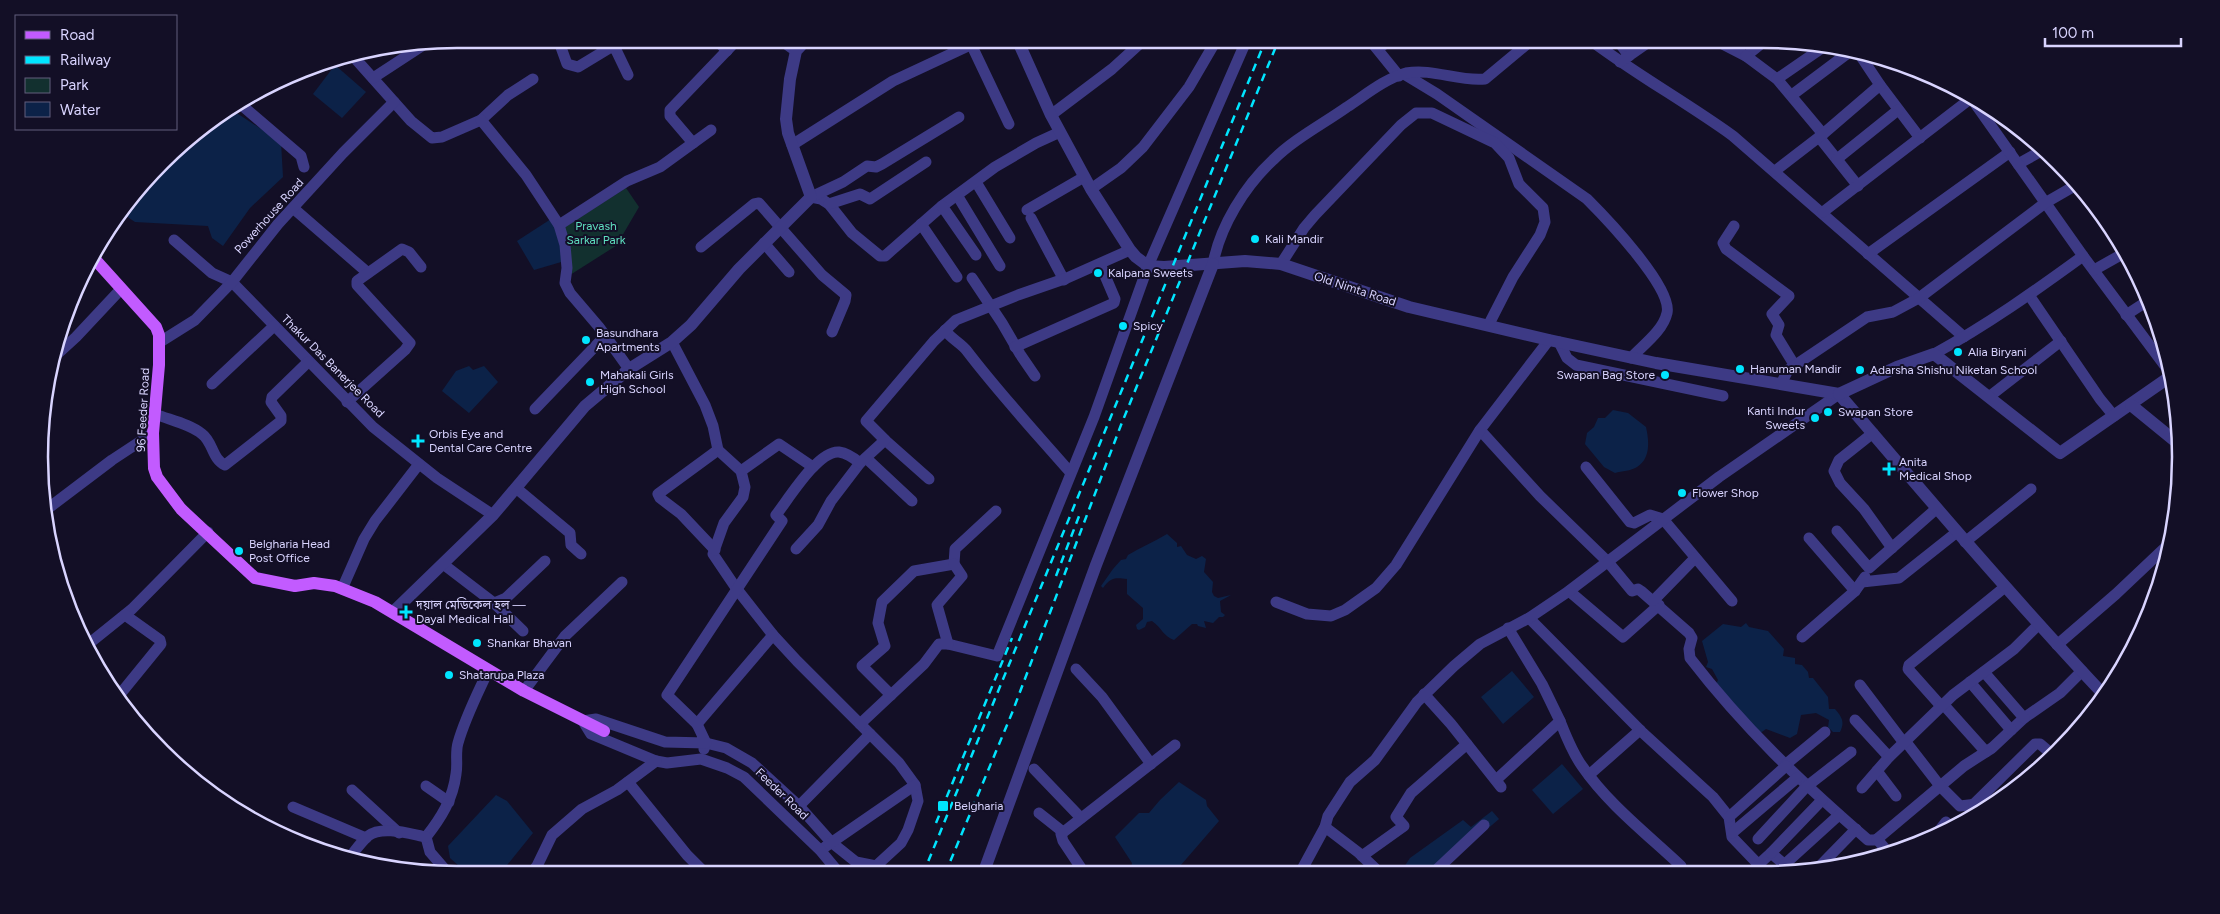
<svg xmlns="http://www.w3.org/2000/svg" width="2220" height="914" font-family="Figtree,'Noto Sans Bengali',sans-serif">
<rect width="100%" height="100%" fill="#130f26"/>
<path fill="#12302f" d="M626,188L639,207L622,236V242L570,275L562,229Z"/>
<g fill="#0c2248">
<path d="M335,65L366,92L342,118L313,94Z"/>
<path d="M229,108L281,142L283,177L250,208L223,246L212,238L208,226L135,222L123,214L181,142Z"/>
<path d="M551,219L568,260L534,270L517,241Z"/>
<path d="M469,366L473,370L484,366L498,382L469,413L442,391L456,371Z"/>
<path d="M1613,410L1628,413L1646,427C1649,441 1651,458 1637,467C1631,471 1622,471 1615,473L1604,467L1585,444L1587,433L1594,427L1598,418H1605Z"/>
<path d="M1167,534L1177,543V547L1181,546L1187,555L1196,559L1202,556L1206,559L1204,572L1213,582L1212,592L1214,596L1218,598L1231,595L1220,601L1221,612L1225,615L1223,617H1219L1213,623L1204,621L1206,628L1198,626L1197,624H1192L1174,640C1164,637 1161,627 1152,621L1147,622L1145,627L1139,630L1137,629L1136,625L1143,619V608L1127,594V579C1114,577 1110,578 1103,588L1101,586L1113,569L1121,560L1126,559L1128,555C1141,547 1154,542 1167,534Z"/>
<path d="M1746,623L1749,627L1768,631L1784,649L1783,656L1795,658V664L1802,665L1808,672L1809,678H1813L1828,697L1829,709H1835C1842,717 1845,722 1840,732H1833L1828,727L1829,720L1816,713L1801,715L1797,734L1790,738L1766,729L1759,734L1715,686L1718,680L1712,669L1706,667L1708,662L1702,641L1723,624L1741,627Z"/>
<path d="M1512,671L1534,697L1503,724L1481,697Z"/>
<path d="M1562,764L1583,789L1553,814L1532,790Z"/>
<path d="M1179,782L1206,800L1207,806L1219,821L1174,873H1130L1132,863L1115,837L1139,813H1149L1160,800Z"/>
<path d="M496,795L507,801L533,833L499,875H469L450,858L448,846Z"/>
<path d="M1492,811L1499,819L1436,873H1400L1410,858L1463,820L1471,827Z"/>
</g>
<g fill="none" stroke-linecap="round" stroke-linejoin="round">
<g stroke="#3d3a85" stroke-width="11">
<path d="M558,39L567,64L578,67L611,47L616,50L628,75"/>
<path d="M716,39L727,51"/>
<path d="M779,39L796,51"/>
<path d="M1369,39L1399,76"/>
<path d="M1589,39C1635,74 1686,102 1733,136L1964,337"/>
<path d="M1617,39L1629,56"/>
<path d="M1713,39L1746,56L1767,39"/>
<path d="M971,44L1009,124"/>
<path d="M1378,48L1393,39"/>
<path d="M1860,55L1880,85L1920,138"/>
<path d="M353,56L411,121L432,138L442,137L481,120L508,95L533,79"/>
<path d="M1746,56L1777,79L1823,134"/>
<path d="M1620,62L1653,39"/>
<path d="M1404,74L1437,94L1587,199C1606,218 1673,288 1667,313C1663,331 1643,345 1631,358"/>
<path d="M373,78L425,44"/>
<path d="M1777,79L1822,48"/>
<path d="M1792,95L1848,53"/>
<path d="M238,102L301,156L304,167"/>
<path d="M1051,115L1112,69L1145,39"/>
<path d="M481,120L526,175L559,225L565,245L567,268L565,283L570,293L599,327L629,369"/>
<path d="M1819,137L1858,186"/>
<path d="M693,143L670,116V110L738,39"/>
<path d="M792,145L893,81L983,39"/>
<path d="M1837,159L1898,110"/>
<path d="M2018,164L2045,149"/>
<path d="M1775,171L1823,134L1880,85"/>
<path d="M976,182L1010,238"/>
<path d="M1091,189L1121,168L1143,147L1189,87L1217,39"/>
<path d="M957,195L1000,266"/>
<path d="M811,197L821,199L829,204L852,233L880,256H885L942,206L995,167L1036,143L1060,132"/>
<path d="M811,197L843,182L867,166L876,167L882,164L959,117"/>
<path d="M829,204L860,194L870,199L926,162"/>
<path d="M942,206L976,255"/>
<path d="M293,208L368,273"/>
<path d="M1027,210L1084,177"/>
<path d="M1823,212L1974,96"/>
<path d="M1031,218L1064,280"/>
<path d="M921,224L957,277"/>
<path d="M559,225L627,181L660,167L711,130"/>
<path d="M1734,226L1723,243L1726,249L1789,296L1772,314L1779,325L1776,335L1795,366"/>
<path d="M174,240L212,273L232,282L373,427L437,478L493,515"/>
<path d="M764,243L789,272"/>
<path d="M701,247L754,204L759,203L822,275L846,295L845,301L832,332"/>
<path d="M1868,254L2010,152"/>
<path d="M2083,256L2171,374"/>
<path d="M1213,264C1220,226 1245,186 1273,160C1294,139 1323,124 1347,107C1364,96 1386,78 1406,73C1433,68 1459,82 1485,79L1533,39"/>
<path d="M1281,264L1304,228L1315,215L1401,125L1416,113H1432L1495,143L1509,158L1519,184L1543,208L1545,222L1540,235L1513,277L1489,324"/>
<path d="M2094,270L2126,252"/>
<path d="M972,278L1002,323L1020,354L1035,376"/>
<path d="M2029,295L2100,399L2114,416"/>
<path d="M2126,315L2149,300"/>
<path d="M945,330C951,339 961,343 967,351C999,393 1035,432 1070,472"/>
<path d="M160,342L195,320L232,282L278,224L343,153L394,102"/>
<path d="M672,342L705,405L713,426L718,450L741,471L745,487L743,497L724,523L713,554L736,588L773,635L797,661L899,763L915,785L918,801L908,830L901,843L876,866L856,862L831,842L799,806L752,763L726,748L706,743L704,749"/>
<path d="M1559,342L1567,358L1576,365L1723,396"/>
<path d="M1015,347L1114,303L1115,299L1100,264"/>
<path d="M1934,354C1987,325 2035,291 2083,256L1967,92"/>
<path d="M53,358L76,337L121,289"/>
<path d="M212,384L274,326"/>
<path d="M1781,384L1788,370L1867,317L1893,312L1919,298L2045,203L2078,184"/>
<path d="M1990,396L2061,341"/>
<path d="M347,402L405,350L410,343L357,285V281L402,249L409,252L421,267"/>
<path d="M535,409L606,335"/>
<path d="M155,414C170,420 190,424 202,434C213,442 212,459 225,465L281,421V416L271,402L272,397L308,362"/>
<path d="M1480,430L1540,496L1608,562L1632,591L1638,589L1641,591L1689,633L1692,638L1689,649L1690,658C1744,728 1801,782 1868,840H1876L1964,766L1992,748L2024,718L2060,693L2082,671"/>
<path d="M1873,433L1839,460L1834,471L1840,483L1864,509L1892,548"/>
<path d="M885,440L929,479"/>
<path d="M866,458L912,501"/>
<path d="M1586,467L1630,522L1634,523L1650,515L1663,519L1732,601"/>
<path d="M741,471L779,444L813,467"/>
<path d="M516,488L570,533L571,545L581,554"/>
<path d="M46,510L112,460L153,433"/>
<path d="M1837,531L1869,568L1936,509"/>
<path d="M1809,538L1855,591"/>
<path d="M1965,542L2031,489"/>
<path d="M796,549L818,525L831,501L860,463"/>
<path d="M715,550L681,514L660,498L658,494L718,450"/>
<path d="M443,564L494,603L523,631"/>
<path d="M1862,582L1899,578L1957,532"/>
<path d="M342,589L364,539L375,521L419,464"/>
<path d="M1569,591L1623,637L1659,605"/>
<path d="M1654,600L1695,558"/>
<path d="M1276,602L1307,614L1331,616L1345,610L1376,588L1396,565L1480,430L1549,340"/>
<path d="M494,603L506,598L545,561"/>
<path d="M1529,618L1643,733L1713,797L1729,817L1732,837L1756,862L1759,864L1771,853L1793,872"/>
<path d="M1802,637L1855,591L1865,577"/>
<path d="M948,644L997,656L1094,417L1148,266L1247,39"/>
<path d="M2057,645L2116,594L2171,542"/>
<path d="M86,646L132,609L208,532"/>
<path d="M1076,669L1102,697L1151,764"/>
<path d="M1984,672L2024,718"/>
<path d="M1970,682L2011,730"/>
<path d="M1860,685L1904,743"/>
<path d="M524,691L565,636L622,582"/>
<path d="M1424,694L1451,724L1501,787"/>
<path d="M891,695L862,666L885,646L878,623L882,602L914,571L954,564L955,549L996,511"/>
<path d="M117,698L161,644L160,640L125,615"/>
<path d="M1943,704L1986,752"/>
<path d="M1941,706L1908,669L1909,665L2005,587"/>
<path d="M1855,720L1889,757"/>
<path d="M1560,721C1566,736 1572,752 1582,766C1608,804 1647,834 1681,866"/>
<path d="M697,724L773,635"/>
<path d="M860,724L924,664L939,644H948L937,605L962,576L954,564"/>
<path d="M1906,742L1940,786L1960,806L1977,804L1984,808"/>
<path d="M1785,765L1825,732"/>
<path d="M1034,769L1081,818"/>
<path d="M1877,771L1896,796"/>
<path d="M1589,775L1640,730"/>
<path d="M1496,780L1560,721L1542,684L1508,628"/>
<path d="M628,782L687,855L707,875"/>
<path d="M426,786L449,802"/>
<path d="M1862,788L1889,757L1953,695L2014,649L2038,625"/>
<path d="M352,790L399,833"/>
<path d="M1974,804L2035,744H2040L2053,755"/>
<path d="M799,806L870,734"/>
<path d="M293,807L366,838"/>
<path d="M1039,813L1063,832"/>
<path d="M1729,817L1786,766"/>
<path d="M1325,827L1359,853L1380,873"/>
<path d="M1732,833L1797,778"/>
<path d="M1935,836L1946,822"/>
<path d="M426,837C441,818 453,799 456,774C458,764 455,753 458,743C465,718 477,695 488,671"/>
<path d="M426,837L430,852L449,874"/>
<path d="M1758,839L1806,787L1851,752"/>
<path d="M1877,839L1887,851"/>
<path d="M825,847L915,785"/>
<path d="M1771,853L1822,800"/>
<path d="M1362,856L1404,826L1396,817L1411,793L1467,744"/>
<path d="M349,858C355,851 361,842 368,836C382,825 410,834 426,837"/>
<path d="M1785,864L1839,815"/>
<path d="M1814,872L1856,829"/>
<path d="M1300,873L1325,827L1328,816L1350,782L1375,760L1417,702L1454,666L1480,644L1529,618L1569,591L1719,477L1839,394"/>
<path d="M1433,873L1484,825"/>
<path d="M840,874L820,850L744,777L727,768L701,759L667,763L656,761L591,734L583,721L596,719L665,742L706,743L697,724L667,695L782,521L776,515C788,500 818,450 839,452C846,453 854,458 860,463L885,440L866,421L934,341L956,320L1018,295L1067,278L1130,250"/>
<path d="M1085,874L1063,841L1061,834L1175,745"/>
<path d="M530,875L537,866L552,835L582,809L617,790L656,761"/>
</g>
<g stroke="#3d3a85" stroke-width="12">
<path d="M1017,39L1051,115L1091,189L1130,250L1136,257L1148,266L1164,267L1245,261L1281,264L1409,307L1549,340L1656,363L1839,394C1926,496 2013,598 2105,696"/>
<path d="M1839,394L1897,367L1934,354L2060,453L2171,376"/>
<path d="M2131,405L2180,445"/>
<path d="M393,612L493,515L585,406L629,369L672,342L691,325L739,269L811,197L788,133L786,119L790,79L796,51L807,39"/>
<path d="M983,874L1096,565L1213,264"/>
</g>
<path stroke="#c25bff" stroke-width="12" d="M91,255L156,327L159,335V365L153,433L154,468L157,477L181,509L255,578L295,586L314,583L335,586L375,602L524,691L604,731"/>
<g stroke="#00e5ff" stroke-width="2.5" stroke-dasharray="8 6" stroke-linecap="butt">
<path d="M1056,576L1081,511"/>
<path d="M936,823L1012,638"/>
<path d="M923,874L1266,39"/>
<path d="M945,874L1012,713L1121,425L1279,39"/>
</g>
</g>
<g fill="#00e5ff" stroke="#130f26" stroke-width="2">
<circle cx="1255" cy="239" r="5"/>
<circle cx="1098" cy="273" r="5"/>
<circle cx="1123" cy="326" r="5"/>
<circle cx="586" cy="340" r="5"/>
<circle cx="1958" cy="352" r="5"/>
<circle cx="1740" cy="369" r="5"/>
<circle cx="1860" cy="370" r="5"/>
<circle cx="1665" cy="375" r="5"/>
<circle cx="590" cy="382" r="5"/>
<circle cx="1828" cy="412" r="5"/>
<circle cx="1815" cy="418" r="5"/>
<path d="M415.5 433.5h5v5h5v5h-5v5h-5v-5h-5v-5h5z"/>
<path d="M1886.5 461.5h5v5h5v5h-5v5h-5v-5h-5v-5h5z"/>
<circle cx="1682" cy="493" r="5"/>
<circle cx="239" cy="551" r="5"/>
<path d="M403.5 604.5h5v5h5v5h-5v5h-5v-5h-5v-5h5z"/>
<circle cx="477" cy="643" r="5"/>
<circle cx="449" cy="675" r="5"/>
<rect x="937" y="800" width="12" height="12" rx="2.5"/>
</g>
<g text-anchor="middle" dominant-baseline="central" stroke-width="4" stroke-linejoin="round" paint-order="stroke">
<g font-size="12" fill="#d9d4ff" stroke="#130f26">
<text transform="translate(269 216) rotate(-48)">Powerhouse Road</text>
<text transform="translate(1355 289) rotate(18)">Old Nimta Road</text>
<text transform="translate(333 366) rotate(45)">Thakur Das Banerjee Road</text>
<text transform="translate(143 410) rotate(-87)">96 Feeder Road</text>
<text transform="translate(782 794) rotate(44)">Feeder Road</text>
</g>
<g font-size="12" fill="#5fe0c0" stroke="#130f26">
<text x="596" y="226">Pravash<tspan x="596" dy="14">Sarkar Park</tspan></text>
</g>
<g font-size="12" fill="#d9d4ff" stroke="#130f26" text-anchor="start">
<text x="1265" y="239">Kali Mandir</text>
<text x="1108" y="273">Kalpana Sweets</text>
<text x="1133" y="326">Spicy</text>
<text x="596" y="333">Basundhara<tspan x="596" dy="14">Apartments</tspan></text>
<text x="1968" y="352">Alia Biryani</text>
<text x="1750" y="369">Hanuman Mandir</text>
<text x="1870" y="370">Adarsha Shishu Niketan School</text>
<text x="600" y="375">Mahakali Girls<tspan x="600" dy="14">High School</tspan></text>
<text x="1655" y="375" text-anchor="end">Swapan Bag Store</text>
<text x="1805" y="411" text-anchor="end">Kanti Indur<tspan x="1805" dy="14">Sweets</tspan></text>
<text x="1838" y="412">Swapan Store</text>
<text x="429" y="434">Orbis Eye and<tspan x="429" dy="14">Dental Care Centre</tspan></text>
<text x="1899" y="462">Anita<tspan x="1899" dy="14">Medical Shop</tspan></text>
<text x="1692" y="493">Flower Shop</text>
<text x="249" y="544">Belgharia Head<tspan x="249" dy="14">Post Office</tspan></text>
<text x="416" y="605">দয়াল মেডিকেল হল —<tspan x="416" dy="14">Dayal Medical Hall</tspan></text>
<text x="487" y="643">Shankar Bhavan</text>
<text x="459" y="675">Shatarupa Plaza</text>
<text x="954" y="806">Belgharia</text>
</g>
</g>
<path d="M0 0H2220V914H0ZM457 48H1763A409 409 0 0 1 2172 457V457A409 409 0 0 1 1763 866H457A409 409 0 0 1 48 457V457A409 409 0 0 1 457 48Z" fill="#130f26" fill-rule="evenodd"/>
<path fill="none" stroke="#d9d4ff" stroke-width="2.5" d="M457 48H1763A409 409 0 0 1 2172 457V457A409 409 0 0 1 1763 866H457A409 409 0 0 1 48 457V457A409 409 0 0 1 457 48Z"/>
<rect x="15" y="15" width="162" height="115" fill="#130f26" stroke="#625e7d"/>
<rect x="25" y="31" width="25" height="8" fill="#c25bff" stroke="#625e7d"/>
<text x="60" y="40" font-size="15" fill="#d9d4ff">Road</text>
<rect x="25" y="56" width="25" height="8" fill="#00e5ff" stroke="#625e7d"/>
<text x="60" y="65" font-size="15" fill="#d9d4ff">Railway</text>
<rect x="25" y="78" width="25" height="15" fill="#12302f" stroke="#625e7d"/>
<text x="60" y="90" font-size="15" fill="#d9d4ff">Park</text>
<rect x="25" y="102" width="25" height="15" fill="#0c2248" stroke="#625e7d"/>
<text x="60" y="115" font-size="15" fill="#d9d4ff">Water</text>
<path d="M2045 38v8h136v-8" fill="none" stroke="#d9d4ff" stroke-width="2.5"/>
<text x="2052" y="38" font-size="15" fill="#d9d4ff" stroke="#130f26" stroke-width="4" paint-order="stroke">100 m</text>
</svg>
